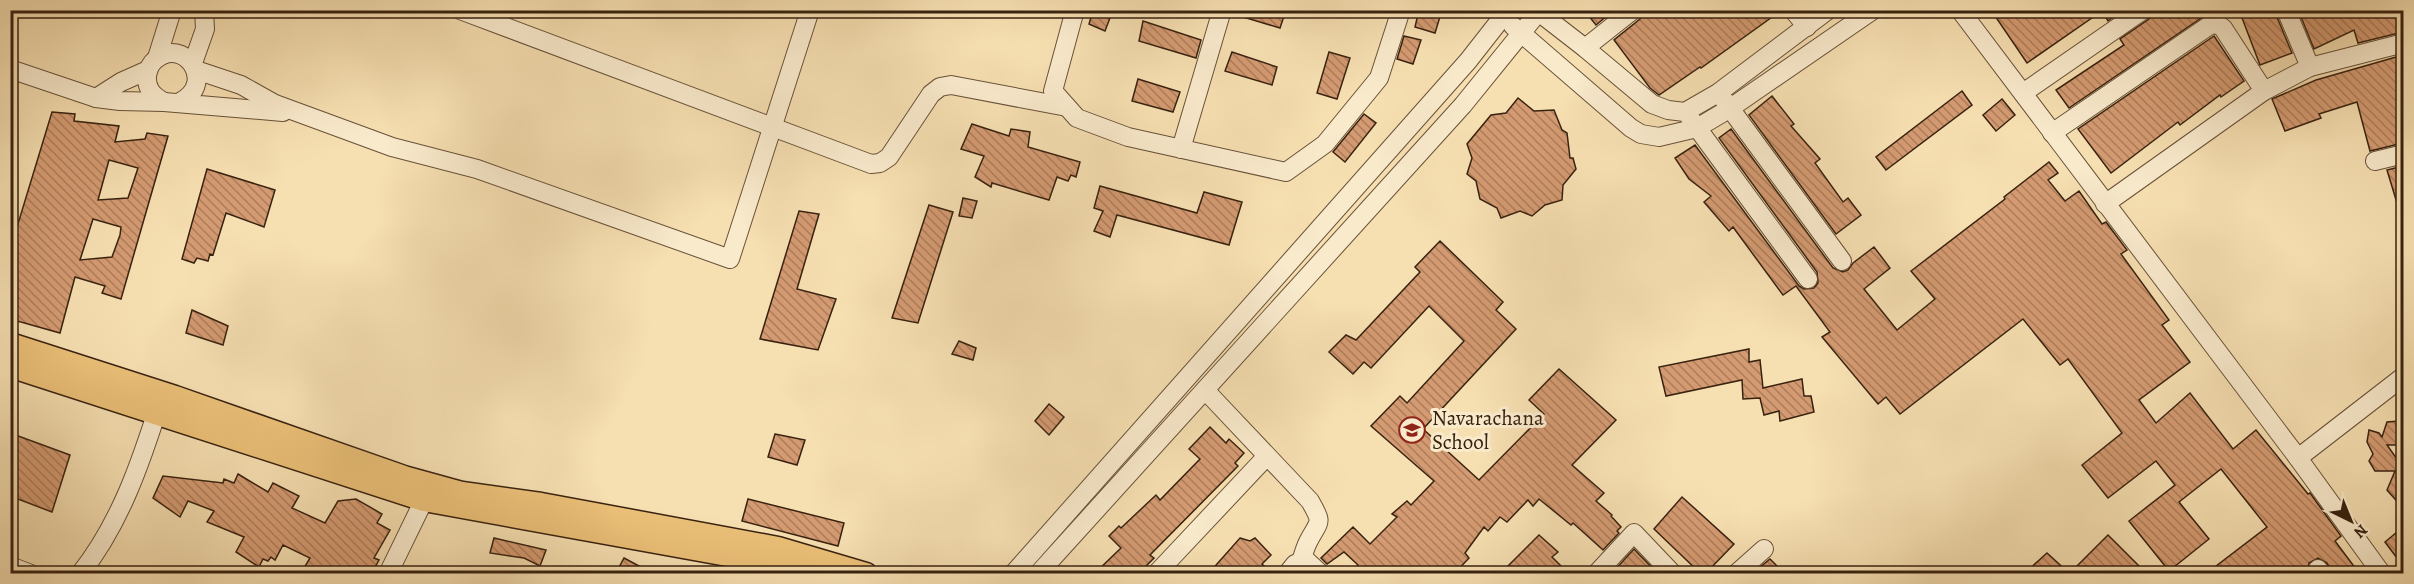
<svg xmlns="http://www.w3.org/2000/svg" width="2414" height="584" font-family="Alegreya,serif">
<defs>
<pattern id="building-back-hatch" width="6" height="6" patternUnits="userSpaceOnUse" patternTransform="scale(1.5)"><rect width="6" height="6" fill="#d49a71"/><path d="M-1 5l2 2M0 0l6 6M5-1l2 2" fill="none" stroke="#ad7d5b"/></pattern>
</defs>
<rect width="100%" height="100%" fill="#f6dfb1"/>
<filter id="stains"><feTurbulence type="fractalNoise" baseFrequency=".00333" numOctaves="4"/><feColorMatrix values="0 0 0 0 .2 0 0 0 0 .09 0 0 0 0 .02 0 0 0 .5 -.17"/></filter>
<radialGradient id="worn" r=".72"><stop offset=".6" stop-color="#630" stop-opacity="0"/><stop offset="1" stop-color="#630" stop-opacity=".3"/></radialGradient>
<g fill="url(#building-back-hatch)" stroke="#382210" stroke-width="1.5" fill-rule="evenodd">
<path d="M1093,10H1113L1105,31L1089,24Z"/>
<path d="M1233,10H1286L1280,28L1233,14Z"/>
<path d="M1419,10H1442L1435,33L1415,27Z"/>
<path d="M1584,10H1614L1596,25Z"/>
<path d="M1644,10H1782L1701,68L1700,67L1659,95L1650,88L1614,40L1640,19Z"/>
<path d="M1991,10H2122L2108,21L2102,11L2027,63Z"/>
<path d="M2154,10H2204L2207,14L2069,108L2056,90L2124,45L2120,39L2149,19Z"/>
<path d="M2239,10H2274L2292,53L2260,65Z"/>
<path d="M2302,10H2403V32L2358,43L2354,30L2314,49L2299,12Z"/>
<path d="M1143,21L1201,40L1196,58L1139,41Z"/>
<path d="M1404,36L1421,40L1413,64L1397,59Z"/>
<path d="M2214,36L2244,81L2221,97L2220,95L2180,125L2178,122L2111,173L2078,129Z"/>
<path d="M1232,52L1277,67L1272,85L1225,71Z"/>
<path d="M1329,52L1350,58L1337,99L1317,93Z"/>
<path d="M2403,55V143L2370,151L2357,102L2319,114L2321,118L2285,131L2272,99L2316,80Z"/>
<path d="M1138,79L1180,92L1173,112L1132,101Z"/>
<path d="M1962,91L1972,105L1886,170L1876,157Z"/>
<path d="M1772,96L1794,124L1791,126L1820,159L1815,163L1843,202L1848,198L1861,215L1836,234L1749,115Z"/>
<path d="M1518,98L1534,111L1554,110L1562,130L1567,133L1570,158H1573L1576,169L1563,185L1562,200L1545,205L1532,216L1520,211L1501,218L1497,208L1480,199L1476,181L1467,174L1472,158L1467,144L1491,115L1506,113Z"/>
<path d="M2002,99L2015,115L1996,131L1983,115Z"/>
<path d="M52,112L75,114L74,121L119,126L115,142L145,139L147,133L168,136L121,299L102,293L105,286L75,277L60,333L10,319V250ZM109,160L138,168L128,198L98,200ZM93,219L121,227L120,235L112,257L80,260Z"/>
<path d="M1364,114L1376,123L1345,162L1333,152Z"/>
<path d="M972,124L1009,136L1011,129L1030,132L1028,147L1080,162L1076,177L1071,175L1068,181L1057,177L1049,200L992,183L991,187L975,177L984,156L961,149Z"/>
<path d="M1731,129L1833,268L1843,272L1848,270L1853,263L1874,247L1890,268L1864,289L1897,330L1935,299L1911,271L2005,199L2004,197L2049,162L2058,173L2048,180L2065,201L2079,191L2102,224L2106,222L2127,250L2121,254L2169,320L2162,325L2190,362L2139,400L2156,423L2190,393L2233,449L2256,430L2308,494L2310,493L2341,536L2335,541L2359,573H2332L2327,563L2318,558L2309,563L2308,573H2207L2267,527L2221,469L2179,502L2209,539L2169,571L2129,521L2175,485L2156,461L2108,498L2082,465L2122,433L2068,359L2060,365L2023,319L1900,414L1886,397L1878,404L1822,337L1830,332L1796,286L1783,295L1733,227L1729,231L1704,202L1711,196L1689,179L1675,158L1695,145L1799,286L1804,289L1814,288L1818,283L1817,272L1719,138Z"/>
<path d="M2403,166V212L2400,213L2387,170Z"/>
<path d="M207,169L275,190L264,227L226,213L213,255L210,254L208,261L197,258L194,263L182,259Z"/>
<path d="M1100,186L1197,213L1204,192L1242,202L1229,245L1117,215L1110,237L1094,231L1103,211L1094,208Z"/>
<path d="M963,198L977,201L972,218L959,216Z"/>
<path d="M929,205L953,212L918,323L892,318Z"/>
<path d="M799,211L819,214L797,289L836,299L818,350L760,339Z"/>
<path d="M1440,241L1503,302L1496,310L1516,329L1423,429L1479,480L1544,414L1529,400L1559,369L1616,420L1572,465L1604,493L1596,501L1612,515L1611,516L1621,527L1617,531L1619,533L1603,550L1573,523L1571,525L1539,499L1533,506L1528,500L1507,522L1500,517L1488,531L1484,527L1465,553L1469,558L1455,573H1356L1358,565L1344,552L1327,564L1321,558L1353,527L1370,544L1397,517L1392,514L1407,501L1411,505L1434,481L1371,426L1400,396L1407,403L1464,341L1429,306L1371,368L1364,362L1353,374L1329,352L1346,335L1356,340L1420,272L1415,267Z"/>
<path d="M192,310L228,326L223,345L186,333Z"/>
<path d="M959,341L976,348L973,360L952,354Z"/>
<path d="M1749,349V362L1760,360L1763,388L1802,379L1804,396H1811L1814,412L1780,421L1779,411L1764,415L1760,398L1743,399L1742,380L1666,396L1659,367Z"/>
<path d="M1049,404L1064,417L1049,435L1035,421Z"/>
<path d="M2399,421L2403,428V445H2387L2399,462L2403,453V508L2387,490L2395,471H2375L2369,461L2373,454L2367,442L2369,430L2379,433L2382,437L2387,422Z"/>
<path d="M1210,427L1226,443L1229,439L1244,453L1235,463L1238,466L1150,555L1154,558L1139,573H1095L1121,548L1109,536L1119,526L1121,528L1156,495L1160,500L1200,459L1189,449Z"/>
<path d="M10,433L70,455L52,512L10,496Z"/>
<path d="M775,434L805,440L797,465L768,457Z"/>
<path d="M238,474L268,492L273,483L299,496L292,508L325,523L338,501L356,499L382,514L377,523L390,530L374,558L379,560L372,573H301L310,558L283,545L275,560L271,557L268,561L263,559L259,567L236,552L244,537L207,522L214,511L188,501L180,517L153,498L163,476L223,483L224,479L234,483Z"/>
<path d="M1682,497L1734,544L1706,573H1700L1654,529Z"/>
<path d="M748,499L844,523L838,546L742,521Z"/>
<path d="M2403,527V566L2385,542Z"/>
<path d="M1539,535L1558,552L1552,557L1568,573H1501Z"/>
<path d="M2108,535L2146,573H2070Z"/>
<path d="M494,538L546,550L540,566L524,558L490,553Z"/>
<path d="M1240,538L1250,541L1255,538L1271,555L1262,564L1271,573H1209Z"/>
<path d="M1634,549L1657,573H1612Z"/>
<path d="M2047,553L2069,573H2025Z"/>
<path d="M624,558L652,573H616Z"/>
<path d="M1770,559L1784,573H1753Z"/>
</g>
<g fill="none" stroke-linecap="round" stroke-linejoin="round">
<g stroke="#685138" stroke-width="20">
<g id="minor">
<path d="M460,10L871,164L880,163L889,157L931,94L940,87L951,85L1067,107"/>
<path d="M1075,10L1053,91L1077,118L1128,137L1286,172L1325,144L1379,78L1401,10"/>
<path d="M1536,10L1585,48L1652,104L1668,110L1685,112L1718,93L1828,10"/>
<path d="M1793,10L1807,27"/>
<path d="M1960,10L2298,458L2382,574"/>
<path d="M2286,10L2310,67"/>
<path d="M1513,26L1631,128L1641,134L1659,137L1697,128L1729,109L1873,10"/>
<path d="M1585,48L1633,10"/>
<path d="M157,58L172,10"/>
<path d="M193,63L205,29L204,10"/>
<path d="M10,69L96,98L120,101L164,102"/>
<path d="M196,70L241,85L275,104L392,147L477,169L730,259L810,10"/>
<path d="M2023,93L2143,10"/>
<path d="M96,98L121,82L148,70"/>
<path d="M1724,100L1842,261"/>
<path d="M180,102C218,83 183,35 155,60C150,64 148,70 147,76C146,89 153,96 164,102L283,112"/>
<path d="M1690,118L1808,279"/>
<path d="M2052,133L2210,25L2217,24L2223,28L2264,91"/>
<path d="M1181,149L1222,10"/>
<path d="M2375,161L2404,154"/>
<path d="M2105,204L2264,91L2310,67L2404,43"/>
<path d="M1205,390L1310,501C1324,525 1319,520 1308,542C1305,548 1303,555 1301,562"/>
<path d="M2298,458L2404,376"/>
<path d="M10,566L31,574"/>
<path d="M2318,569L2321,574"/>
<path d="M80,574C120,524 141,462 160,402"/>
<path d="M388,574L424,500"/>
<path d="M1013,574L1468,61L1508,10"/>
<path d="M1038,574L1463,105L1540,10"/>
<path d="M1156,574L1267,456"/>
<path d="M1287,574L1295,564L1307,561L1321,574"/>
<path d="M1596,574L1634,533L1673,574"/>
<path d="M1736,574L1764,549"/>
</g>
</g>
<g stroke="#382210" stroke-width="25">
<g id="major">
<path d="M10,344L175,397L404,477L462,493L541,504L778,548L866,574"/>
<path d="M10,366L424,500L755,560L801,574"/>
</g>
</g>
<use href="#minor" stroke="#f9eacc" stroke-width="18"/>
<use href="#major" stroke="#ebc078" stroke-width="22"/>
</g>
<defs>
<g id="school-ring" transform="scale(1.35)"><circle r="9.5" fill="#f9eacc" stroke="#8f2418" stroke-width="1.5"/><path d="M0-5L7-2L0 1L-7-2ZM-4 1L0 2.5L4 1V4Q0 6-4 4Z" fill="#8f2418"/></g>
</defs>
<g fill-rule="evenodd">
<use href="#school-ring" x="1412" y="430"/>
</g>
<g text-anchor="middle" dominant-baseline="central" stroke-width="6" stroke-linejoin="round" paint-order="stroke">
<g font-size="21" fill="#382210" stroke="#f9eacc" text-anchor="start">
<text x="1432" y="418">Navarachana<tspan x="1432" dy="24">School</tspan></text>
</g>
</g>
<rect width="2414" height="584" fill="none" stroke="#f6dfb1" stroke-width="36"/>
<rect x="12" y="12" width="2390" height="560" fill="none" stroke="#382210" stroke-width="3"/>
<rect x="18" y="18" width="2378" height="548" fill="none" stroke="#382210" stroke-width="1.5"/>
<g transform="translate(2351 521) rotate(137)" stroke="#f9eacc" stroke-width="4.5" paint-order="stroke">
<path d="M0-4.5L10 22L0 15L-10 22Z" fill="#382210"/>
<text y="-9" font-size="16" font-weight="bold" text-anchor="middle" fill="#382210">N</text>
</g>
<rect width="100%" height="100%" filter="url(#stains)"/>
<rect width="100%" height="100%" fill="url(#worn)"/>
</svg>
